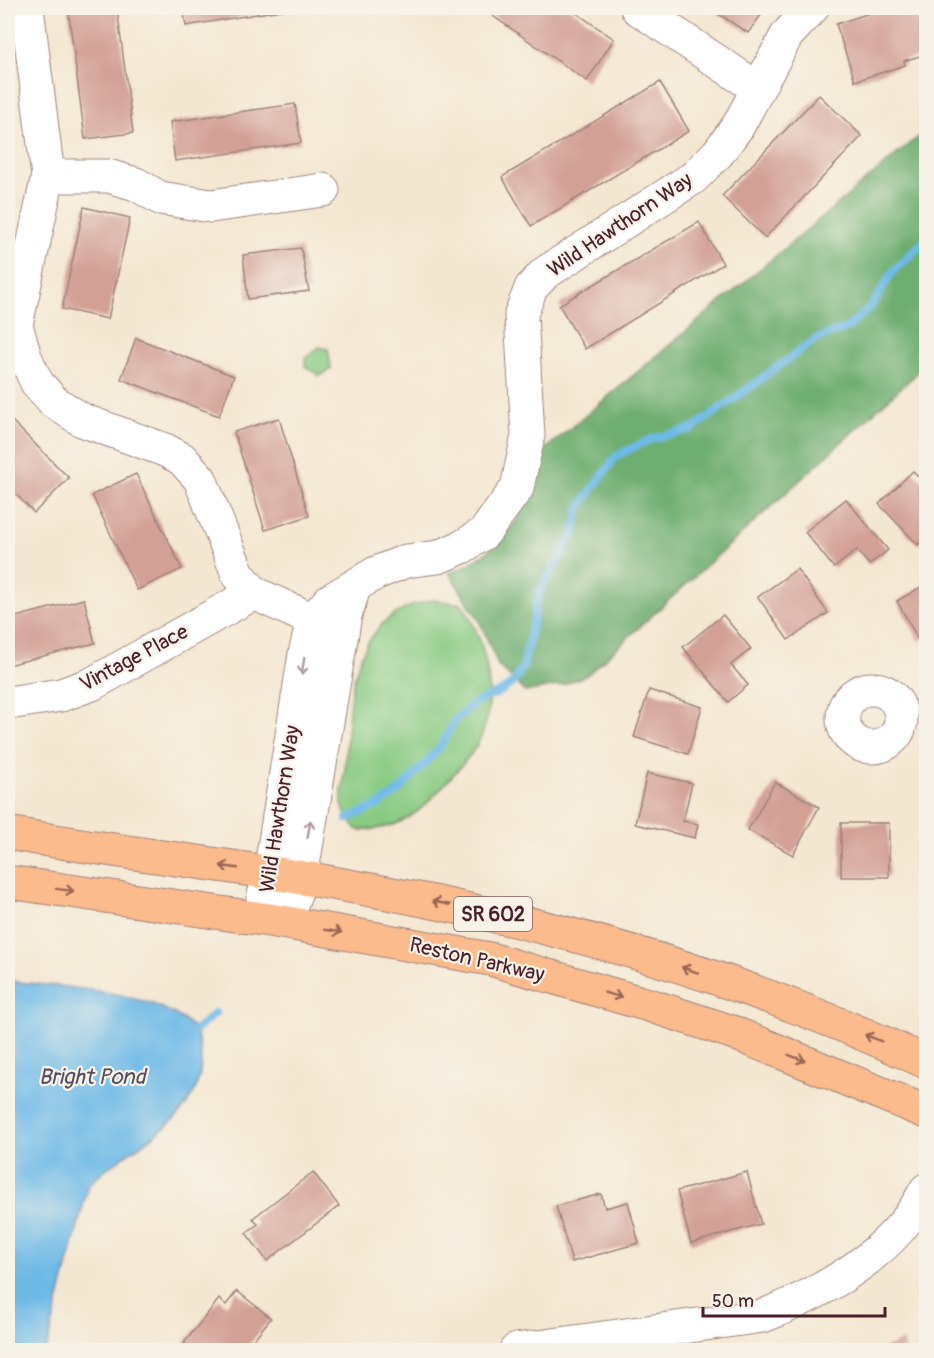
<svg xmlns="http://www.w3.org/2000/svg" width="934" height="1358" font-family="Pangolin,sans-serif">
<rect width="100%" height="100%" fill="#f7f3e8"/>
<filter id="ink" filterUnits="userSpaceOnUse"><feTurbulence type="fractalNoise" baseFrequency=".0167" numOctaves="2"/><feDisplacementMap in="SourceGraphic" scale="12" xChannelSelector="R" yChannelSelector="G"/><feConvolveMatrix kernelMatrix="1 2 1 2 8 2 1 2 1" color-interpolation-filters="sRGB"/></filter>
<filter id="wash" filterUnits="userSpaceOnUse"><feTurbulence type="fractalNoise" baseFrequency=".008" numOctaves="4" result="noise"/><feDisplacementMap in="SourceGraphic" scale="24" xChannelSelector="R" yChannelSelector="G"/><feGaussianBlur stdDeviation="1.35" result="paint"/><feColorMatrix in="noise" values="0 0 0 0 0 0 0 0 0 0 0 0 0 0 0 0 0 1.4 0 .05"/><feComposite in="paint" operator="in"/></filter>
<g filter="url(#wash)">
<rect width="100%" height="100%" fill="#f4e7d1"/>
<g fill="#88ca82" stroke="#697456" stroke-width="1.5">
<path d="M319,347L328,349L331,369L320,376L305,366V359Z"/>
<path d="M432,600L462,604C488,644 502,709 473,751C464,764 453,775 443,786C417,816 399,830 358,830C350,822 344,815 342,803C341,792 344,778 345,767C348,724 347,669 374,634C388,614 409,605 432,600Z"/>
</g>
<path fill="#6eae70" stroke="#5c664e" stroke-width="1.5" d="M926,132V365L587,675L563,685L525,692L498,665L479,620L449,573C502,553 534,509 541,453L909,144Z"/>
<path fill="#6ebae7" stroke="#5c6c89" stroke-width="1.5" d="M8,981C64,988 154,988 196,1030C198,1041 202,1053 201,1063C198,1128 124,1145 88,1186L46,1350H8Z"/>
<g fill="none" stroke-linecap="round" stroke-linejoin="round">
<g stroke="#6ebae7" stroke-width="8">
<path d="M347,819L380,804L400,790L440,747L455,720L474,703L502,691L514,682L523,667L539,592L574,534L580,507L616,456L651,439L692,429L816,339L849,327L872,305L894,270L926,240"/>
<path d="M196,1030L215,1013"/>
</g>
</g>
<g id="blocks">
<g fill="#d3a096">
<path d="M68,8H117L133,133L85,139Z"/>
<path d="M183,8H286V9L186,26Z"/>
<path d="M494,8H569L614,39L587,81L490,14Z"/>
<path d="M709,8H766L748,33Z"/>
<path d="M885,8H926V54L904,61L905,65L855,81L836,24Z"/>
<path d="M660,82L689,131L531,226L502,177Z"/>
<path d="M819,95L862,136L765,238L722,196Z"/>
<path d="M295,104L301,143L175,161L170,122Z"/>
<path d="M84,207L130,218L108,319L62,309Z"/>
<path d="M699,222L723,264L585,349L559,305Z"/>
<path d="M301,248L309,291L248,299L243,255Z"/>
<path d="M136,338L234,376L219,416L121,379Z"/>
<path d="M8,417L69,478L34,513L8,486Z"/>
<path d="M279,418L309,516L265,530L234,432Z"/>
<path d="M913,471L926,484V537L918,545L879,504Z"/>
<path d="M136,474L182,569L137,590L92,495Z"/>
<path d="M846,499L888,550L869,565L857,550L834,568L805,532Z"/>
<path d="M797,569L828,613L788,640L758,597Z"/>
<path d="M926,584V636L919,641L897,601Z"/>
<path d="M84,599L95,643L8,665V619Z"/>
<path d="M723,615L751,649L731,665L748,685L728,702L683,647Z"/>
<path d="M649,690L702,707L688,754L634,737Z"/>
<path d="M647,773L692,783L683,821L698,824L695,838L635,824Z"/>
<path d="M775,782L819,807L793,855L748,830Z"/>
<rect x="841" y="823" width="48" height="54"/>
<path d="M313,1172L339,1206L267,1261L246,1233L258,1224L253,1218Z"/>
<path d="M747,1172L761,1224L691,1243L677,1191Z"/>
<path d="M601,1194L605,1208L628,1202L639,1243L572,1262L556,1206Z"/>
<path d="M237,1291L271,1318L245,1350H193L184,1343L219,1299L226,1305Z"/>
<path d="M902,1341L905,1350H879Z"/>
</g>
</g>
</g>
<g filter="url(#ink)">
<use href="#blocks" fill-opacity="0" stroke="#9f837e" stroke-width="1.5"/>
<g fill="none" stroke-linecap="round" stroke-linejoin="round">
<g stroke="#9f837e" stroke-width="35">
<g id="minor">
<path d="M27,8L48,176L16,325L25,357L37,383L54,402L82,420L165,450L182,459L200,479L238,574L254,593L332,629"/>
<path d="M637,8L757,88"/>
<path d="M48,176H108L136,184L160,198L211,206L323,190"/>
<path d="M354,588L345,615L301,877L292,902L276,921L263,899L270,873L305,654L313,620L329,601L376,573L406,561L438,557L462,547L484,533L517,488L528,436L521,314L531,288L545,273L693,178L718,153L738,126L787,35L812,8"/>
<circle cx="872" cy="718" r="29"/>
<path d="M8,703L61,695L92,684L254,593"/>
<path d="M516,1350L763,1316C827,1291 894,1253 926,1190"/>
</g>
</g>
<g stroke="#9f837e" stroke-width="35">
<g id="major">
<path d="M8,833C117,853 228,864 338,884C541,919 740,975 926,1062"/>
<path d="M8,882L276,921L490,959L652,1006L732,1032L926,1112"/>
</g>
</g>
<use href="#minor" stroke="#fff" stroke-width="33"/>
<use href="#major" stroke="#fbbb8c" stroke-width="33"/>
</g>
<defs><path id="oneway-shaft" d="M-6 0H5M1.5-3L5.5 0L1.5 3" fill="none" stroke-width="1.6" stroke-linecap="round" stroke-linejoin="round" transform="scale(1.5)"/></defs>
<g stroke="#ae9aa0">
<use href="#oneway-shaft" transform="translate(303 666) rotate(99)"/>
<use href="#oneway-shaft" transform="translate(309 829) rotate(-80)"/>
</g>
<g stroke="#9a6557">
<use href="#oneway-shaft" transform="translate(229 867) rotate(-172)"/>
<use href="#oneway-shaft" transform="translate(65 890) rotate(7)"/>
<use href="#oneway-shaft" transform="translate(441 903) rotate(-169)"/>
<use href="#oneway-shaft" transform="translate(333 931) rotate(9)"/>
<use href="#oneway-shaft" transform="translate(690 970) rotate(-161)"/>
<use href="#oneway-shaft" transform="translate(613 995) rotate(15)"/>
<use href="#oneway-shaft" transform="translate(873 1038) rotate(-158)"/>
<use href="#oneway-shaft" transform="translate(797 1058) rotate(21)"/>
</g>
</g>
<g text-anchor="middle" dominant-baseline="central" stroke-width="4.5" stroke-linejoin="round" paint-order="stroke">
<rect fill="#f7f3e8" stroke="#7e5f64" stroke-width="1.5" x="454" y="897" width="78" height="34" rx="4.5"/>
<g font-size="20" font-weight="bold" fill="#4a1f2b">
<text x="493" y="914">SR 602</text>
</g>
<g font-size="21" fill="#4a1f2b" stroke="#f7f3e8">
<text transform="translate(620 225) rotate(-34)">Wild Hawthorn Way</text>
<text transform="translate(134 658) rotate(-28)">Vintage Place</text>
<text transform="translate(280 809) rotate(-81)">Wild Hawthorn Way</text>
<text transform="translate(477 960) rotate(13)">Reston Parkway</text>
</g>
<g font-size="22" font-style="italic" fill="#554e63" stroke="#f7f3e8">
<text x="92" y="1077">Bright Pond</text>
</g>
</g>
<rect width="934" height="1358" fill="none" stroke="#f7f3e8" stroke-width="30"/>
<path d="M703 1307v9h182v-9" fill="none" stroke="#4a1f2b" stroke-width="3"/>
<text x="712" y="1307" font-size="18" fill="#4a1f2b" stroke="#f7f3e8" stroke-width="4.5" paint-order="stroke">50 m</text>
</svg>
